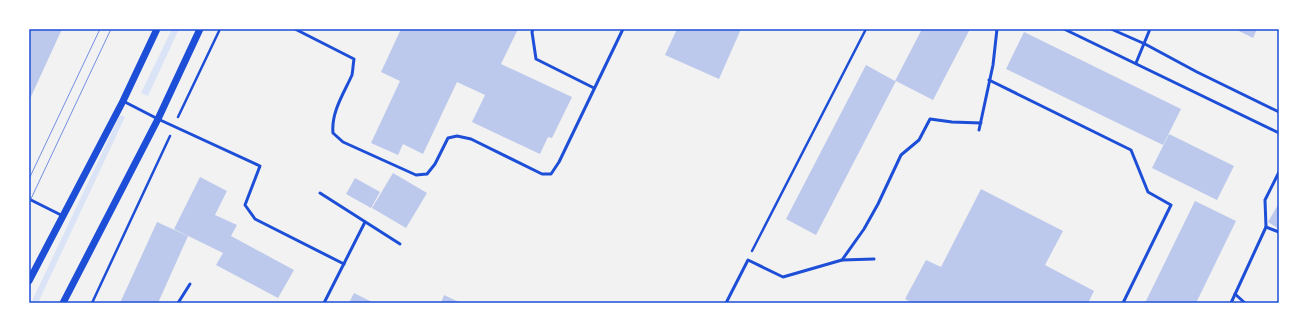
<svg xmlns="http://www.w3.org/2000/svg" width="1308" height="332" font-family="'DM Sans',sans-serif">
<rect width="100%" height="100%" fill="#f2f2f2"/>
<g fill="#dbe4f7">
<path d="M172,29H179L148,96L141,93Z"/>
<path d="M120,115L125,117L38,303H31Z"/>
</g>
<g fill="#bdc9ec">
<path d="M29,29H62L29,101Z"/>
<path d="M401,29H518L501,64L572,97L552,138L548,137L540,154L472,122L485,95L457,82L423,154L403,144L398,155L371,143L400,81L381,72Z"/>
<path d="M677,29H741L719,79L665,55Z"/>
<path d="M922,29H970L933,100L896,81L816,235L786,219L866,65L895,81Z"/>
<path d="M1235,29H1257L1253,38Z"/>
<path d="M1024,32L1181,109L1163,145L1006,69Z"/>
<path d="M1169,134L1234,166L1217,200L1152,168Z"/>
<path d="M393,173L427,193L406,228L372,208Z"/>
<path d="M200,177L227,191L215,215L237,225L231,236L294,270L278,298L216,265L223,253L174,229Z"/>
<path d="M355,178L380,192L371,208L346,194Z"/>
<path d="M981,189L1063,231L1045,265L1094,291L1088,303H913L905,299L926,260L941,267Z"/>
<path d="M1195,201L1236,221L1196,303H1145Z"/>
<path d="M1279,203V229L1268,222Z"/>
<path d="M157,222L188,236L158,303H120Z"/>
<path d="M354,293L374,303H349Z"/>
<path d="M444,295L461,303H441Z"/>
</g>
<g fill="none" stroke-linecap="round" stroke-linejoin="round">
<g stroke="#1d4ed8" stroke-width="2.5">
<path d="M178,117L220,29"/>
<path d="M752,251L866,29"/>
<path d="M92,303L170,136"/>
</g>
<g stroke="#1d4ed8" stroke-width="3">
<path d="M295,29L354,59C353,65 353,70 352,75C344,93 331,112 333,133L343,142L416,175L427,174L435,164L448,138L457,136L471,139L542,174H551L559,162L623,29"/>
<path d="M533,29L532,32L536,59L594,88"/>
<path d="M1064,29L1279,133"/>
<path d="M1111,29L1145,44L1197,72L1279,112"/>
<path d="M1136,63L1150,29"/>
<path d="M989,80L1131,150L1148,192L1171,205L1123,303"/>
<path d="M123,101L158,119L260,166L245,205L255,219L344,264"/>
<path d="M979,130L993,65L997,29"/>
<path d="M320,193L400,244"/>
<path d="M29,199L63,216"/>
<path d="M1266,227L1279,232"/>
<path d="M842,260L874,259"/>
<path d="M1235,294L1245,303"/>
<path d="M178,303L190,284"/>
<path d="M324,303L365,222"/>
<path d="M726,303L748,260L783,277L842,260L864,229L878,204L901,155L919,140L930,119L952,122L981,123"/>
<path d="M1231,303L1266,227L1265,200L1279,172"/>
</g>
<g stroke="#1d4ed8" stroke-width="7">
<path d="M29,281L123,101L157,29"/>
<path d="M63,303L158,119L200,29"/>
</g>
<g stroke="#7290e2" stroke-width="1">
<path d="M29,179L100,29"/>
<path d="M29,203L111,29"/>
</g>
</g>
<rect width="1308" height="332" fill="none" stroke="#ffffff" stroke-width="60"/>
<rect x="30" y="30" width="1248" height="272" fill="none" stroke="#1d4ed8" stroke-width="1.5"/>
</svg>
